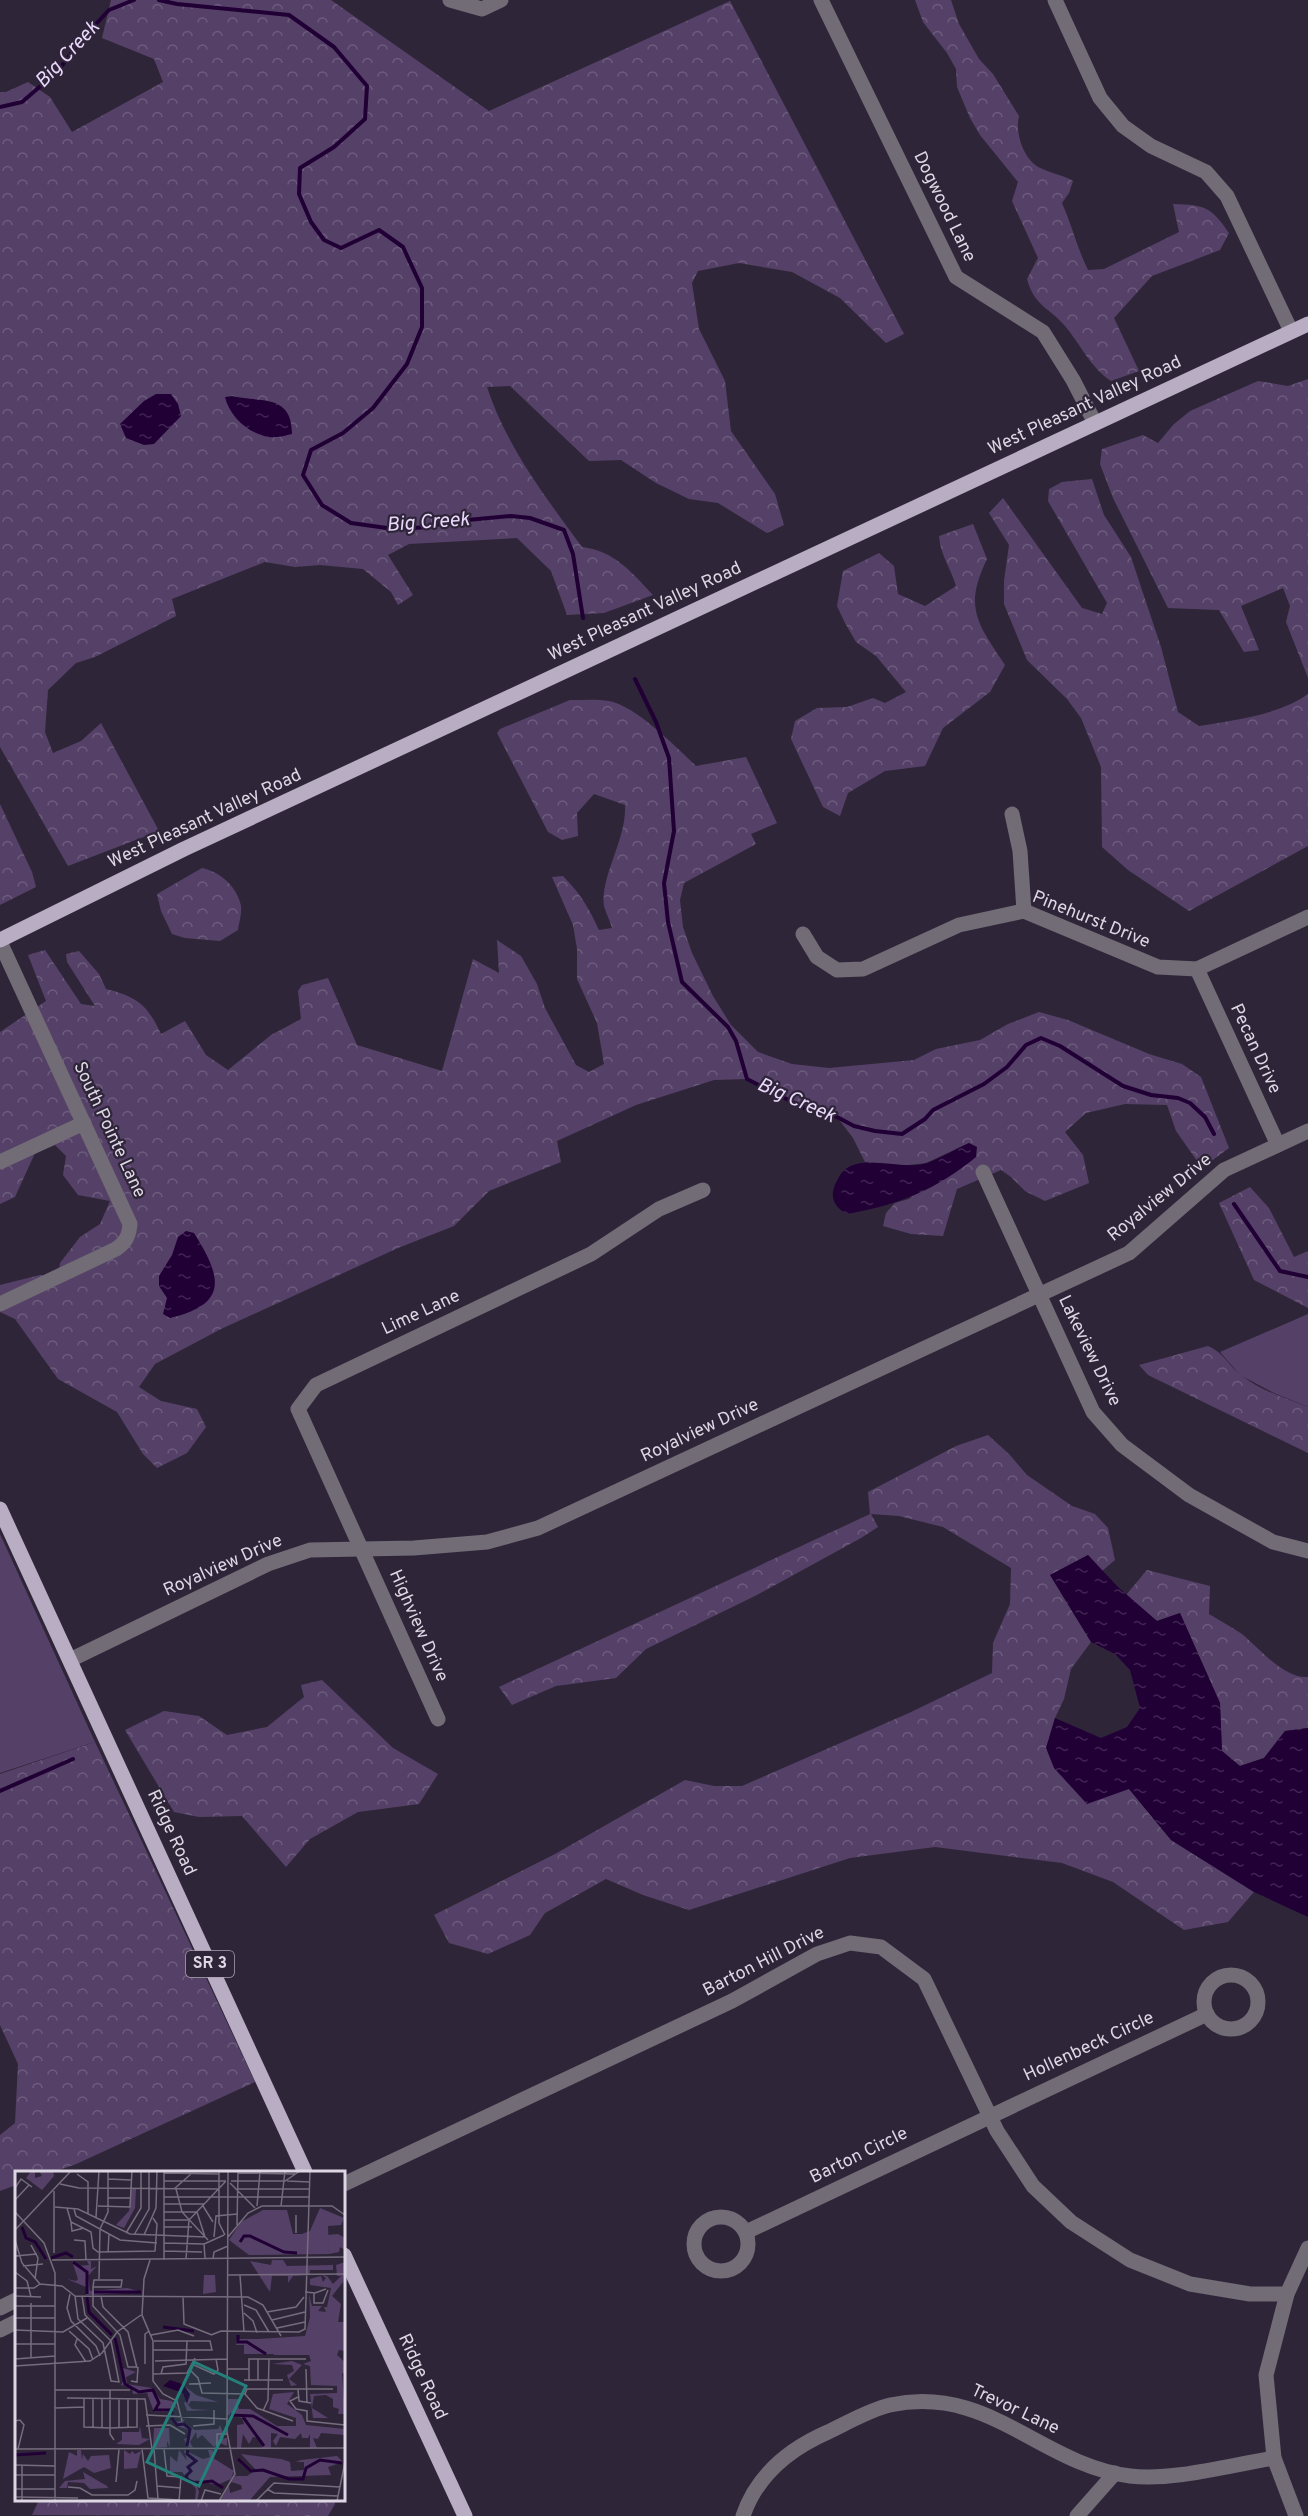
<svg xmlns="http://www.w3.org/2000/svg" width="1308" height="2516" font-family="Overpass,sans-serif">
<defs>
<pattern id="forest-crowns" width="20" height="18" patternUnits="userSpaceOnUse" patternTransform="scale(1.5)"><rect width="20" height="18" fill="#554167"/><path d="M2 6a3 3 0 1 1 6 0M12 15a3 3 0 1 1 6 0" fill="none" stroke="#6d5c7d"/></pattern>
<pattern id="water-ripples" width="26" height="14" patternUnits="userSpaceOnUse" patternTransform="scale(1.5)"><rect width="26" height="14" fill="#210036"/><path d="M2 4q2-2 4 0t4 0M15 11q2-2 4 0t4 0" fill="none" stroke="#412453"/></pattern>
</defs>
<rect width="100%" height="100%" fill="#2f2539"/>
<g fill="url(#forest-crowns)">
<path d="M111,0H331L489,111L730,1L904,334L886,343L840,298L792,272L739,263L698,271L692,283L699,329L725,381L731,431L775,494L784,525L767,533L718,503L689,499L656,483L621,460L589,461L510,386L487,387C506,446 546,498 582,547C615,551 631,572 653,595L604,613L567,615L551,571L517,538L409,544L388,555L413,595L398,605L391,592L363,569L320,565L295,567L265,562L172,599L176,616L95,657L76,663L48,690L45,732L53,753L81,741L101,723L159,831L68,866L0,747V92H6L28,82L50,97L72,132L163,82L154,59L102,38Z"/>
<path d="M915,0H951L959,24L979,59L993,74L1019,116C1015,131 1022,154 1034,164C1043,172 1062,174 1073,181L1069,193L1062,203C1072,225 1077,248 1088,270L1104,269L1179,232L1173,204C1206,205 1211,207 1229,233L1220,250L1152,276L1114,318L1139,371L1111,381C1090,367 1081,345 1065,326C1050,308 1034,306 1027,279L1038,258L1012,201L1018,182L980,135L970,118L957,87L956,69L947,53L923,22Z"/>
<path d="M1308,379V678L1286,622L1290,606L1283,588L1241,606L1259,650L1244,652L1219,610L1168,608L1113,498L1100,464L1102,449L1143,435L1158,443L1173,425L1190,411L1258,381L1288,386Z"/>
<path d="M1092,479L1104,515L1131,557L1161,647L1178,712L1199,726C1234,720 1279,715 1308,694V846L1189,911L1128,870L1102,847L1101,767L1081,718L1067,699L1027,660L1004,604V581L1009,545L989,513L1003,498L1082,608L1102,614L1107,603L1048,501L1049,489L1062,482Z"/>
<path d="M973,524L987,559C963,608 978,624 1005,665L990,692L943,728L925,766L885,771L848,793L840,816L823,807L791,739L795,721L817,708L847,707L873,698L885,703L906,692L876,656L856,642L845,623L837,606L843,571L879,553L894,566L898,594L925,606L956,586C951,569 940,554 939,536Z"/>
<path d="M570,700C583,700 597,699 609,701C636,706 676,747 696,766L746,757L777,823L751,834L756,844L684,883L680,900L683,927L692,953L713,996L731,1025L758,1052L792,1064L829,1068L914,1060L936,1049L980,1040L1008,1024L1039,1012L1068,1020L1149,1054L1182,1064L1201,1077L1229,1148L1202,1168L1176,1131L1167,1105L1125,1104L1086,1113L1065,1132L1083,1155L1089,1183L1045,1201L1025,1191L1011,1177L1001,1170L957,1189L943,1236L911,1234L883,1226L886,1213L895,1203L909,1199L969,1143L926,1163L899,1166L865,1162L853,1138L837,1117L812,1112L747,1079L714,1080L636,1105L557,1141L561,1162L489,1191L454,1226L398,1248L221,1329L155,1364L139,1387L161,1401L197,1409L206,1427L187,1453L157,1468L143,1454L117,1412L58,1379L15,1319L0,1312V1285L40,1275L58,1279L60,1263L80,1237L100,1224L110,1201L78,1195L63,1175L66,1156L55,1145L35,1153L15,1197L0,1204V1032L46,1001L28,955L45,950L81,1004L95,1006L67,962L66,954L79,951L99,974L106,989C137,997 147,1004 161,1034L185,1021L206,1055L228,1070L271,1035L301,1019L298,991L302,985L328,978L357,1045L442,1071L473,959L499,973L497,940L521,956L537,984L545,1008L576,1065L589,1072L604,1064L597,1023L577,979V949L573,925L552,877L563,876C581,895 588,906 599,930L612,928C610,921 606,913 604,906C600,876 627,839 625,805L594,794L577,813L578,836L562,840L548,832L497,733L500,729Z"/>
<path d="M0,804L32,872L36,887L0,905Z"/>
<path d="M202,868C220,872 237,886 241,906C242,913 239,923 238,930L220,941L185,938L172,934L161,911L157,894Z"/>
<path d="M1250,1187L1269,1208L1294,1257L1308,1251V1308L1254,1280L1219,1203Z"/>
<path d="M1208,1346C1225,1354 1227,1364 1240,1374C1258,1390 1286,1398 1308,1407V1453L1148,1375L1139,1365Z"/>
<path d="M988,1435L1009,1454L1027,1475L1072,1506L1095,1514L1108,1528L1115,1560L1102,1571L1088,1555L1050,1575L1091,1642L1071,1669L1064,1699L1055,1718L1046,1748L1129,1789L1171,1840L1254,1892L1228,1922L1184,1930L1113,1882L1062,1863L935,1847L850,1858L689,1910L643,1895L606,1879L545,1913L530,1935L488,1954L449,1943L434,1915L555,1854L685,1780L714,1786H742L909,1713L992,1673L993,1643L1010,1604L1011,1568L943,1527L899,1516L871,1514L878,1527L861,1538L755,1596L646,1649L616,1678L556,1686L512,1705L499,1687L870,1514L868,1492L956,1446Z"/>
<path d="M1147,1570L1210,1586L1209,1614C1220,1621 1232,1627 1242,1634C1259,1648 1284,1679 1308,1677V1728L1285,1731L1264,1758L1240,1766L1222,1751L1220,1703L1180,1613L1157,1621L1126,1595Z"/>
<path d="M322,1680L393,1748L438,1774L419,1804L358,1812L310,1839L286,1867L242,1816L199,1817L174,1812L125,1730L164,1711L199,1716L227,1735L267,1727L304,1697L301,1685Z"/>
<path d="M95,1742L255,2082L74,2165L52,2172H16V2185L0,2191V2135L15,2123L18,2064L0,2025V1774Z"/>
<path d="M39,2500H335V2504L328,2516L32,2515Z"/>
</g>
<g fill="#554167">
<path d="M1308,1314V1407L1274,1393L1240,1375L1220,1352Z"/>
<path d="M0,1534L95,1742L0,1773Z"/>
</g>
<g fill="url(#water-ripples)">
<path d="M156,394H171L178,404L181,416L154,444L144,445L126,438L120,424L144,401Z"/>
<path d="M232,396C261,403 292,393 292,434C284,436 273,439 264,436C246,431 229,415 225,397Z"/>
<path d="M969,1143L977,1147L976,1157C936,1190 898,1205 847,1214C840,1210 834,1205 833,1197C832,1191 835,1184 838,1179C852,1148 899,1172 927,1163C941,1158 955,1149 969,1143Z"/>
<path d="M186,1231L194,1233C221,1276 230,1304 170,1318L163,1314L167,1298L159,1286V1276L172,1255L178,1237Z"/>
<path d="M1088,1555L1118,1587L1157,1621L1180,1613L1220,1703L1222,1751L1240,1766L1264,1758L1285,1731L1308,1728V1917L1254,1892L1171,1840L1129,1789L1087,1804L1054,1768L1046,1748L1055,1718L1101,1738L1127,1727L1140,1708L1130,1670L1115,1654L1091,1642L1050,1575Z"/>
</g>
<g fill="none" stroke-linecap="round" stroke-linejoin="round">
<g stroke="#210036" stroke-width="4">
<path d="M159,0L177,4L289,15L334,47L367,86L365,119L334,147L300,168L299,194L311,222L324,240L341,248L379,230L403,247L422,288V327L407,364L373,408L343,433L311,450L303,475L322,505L351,523L394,529L429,527L446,522L511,516L530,518L564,530L573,554L583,618"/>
<path d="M0,107L22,102L57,72L83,38L109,10L134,0"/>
<path d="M635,679L656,722L669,758L674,831L664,883L668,922L682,982L728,1027L736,1041L747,1079L812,1112L837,1117L854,1126L875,1131L902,1134L925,1119L933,1110L984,1084L1007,1067L1026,1045L1041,1038L1060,1046L1123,1086L1151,1095L1178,1098L1190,1103L1205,1117L1214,1134"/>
<path d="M1234,1204L1280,1271L1308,1277"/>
<path d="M0,1791L73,1759"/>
</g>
<g stroke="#716c76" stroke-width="15">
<path d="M450,0L482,9L501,0"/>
<path d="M821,0L956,277L1043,332L1073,380L1095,423"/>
<path d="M1055,0L1100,98L1123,126L1151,146L1206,172L1227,196L1291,331"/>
<path d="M1012,814L1020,851L1024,911"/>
<path d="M803,934L817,957L837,970L863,969L959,925L1024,911L1158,967L1197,969L1308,917"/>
<path d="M0,942L130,1224C129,1236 126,1242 116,1249L0,1304"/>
<path d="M1197,969L1278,1145"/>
<path d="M0,1162L84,1123"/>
<path d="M983,1172L1093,1412L1122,1445L1189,1495L1273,1542L1308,1551"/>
<path d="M70,1660L268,1564L310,1550L414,1548L487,1542L538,1528L1129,1253L1224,1170L1308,1131"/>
<path d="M438,1719L298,1409L316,1385L591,1254L659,1209L703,1190"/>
<circle cx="1231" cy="2002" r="27"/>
<path d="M344,2184L732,2001L817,1954L850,1943L881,1947L924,1979L997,2131L1033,2186L1071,2222L1130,2260L1190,2284L1250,2294H1287"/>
<circle cx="721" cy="2244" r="27"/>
<path d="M746,2232L1207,2014"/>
<path d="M0,2308L16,2300"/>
<path d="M0,2330L16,2322"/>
<path d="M743,2516C757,2475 789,2449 828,2432C847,2423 869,2410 890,2405C989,2384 1039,2464 1130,2476C1174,2481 1230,2465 1274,2458"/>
<path d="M1077,2516L1115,2473"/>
<path d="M1296,2516L1274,2458L1266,2375L1287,2294L1308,2248"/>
</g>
<g stroke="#b8adc2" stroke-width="15">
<path d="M0,940L184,849L1308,324"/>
<path d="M0,1509L305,2172"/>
<path d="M344,2255L465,2516"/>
</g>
</g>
<g text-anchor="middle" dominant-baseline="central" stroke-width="4.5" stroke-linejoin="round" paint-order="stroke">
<rect fill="#2f2539" stroke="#a9a2b0" stroke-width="1.5" x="186" y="1951" width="48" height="26" rx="4.5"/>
<g font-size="16" font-weight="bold" fill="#ddd7e3">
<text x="210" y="1964">SR 3</text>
</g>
<g font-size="18" fill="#ddd7e3" stroke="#2f2539">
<text transform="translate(944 207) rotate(64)">Dogwood Lane</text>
<text transform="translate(1085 406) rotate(-25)">West Pleasant Valley Road</text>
<text transform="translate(645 612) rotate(-25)">West Pleasant Valley Road</text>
<text transform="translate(205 819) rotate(-25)">West Pleasant Valley Road</text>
<text transform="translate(1091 920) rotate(22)">Pinehurst Drive</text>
<text transform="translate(1255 1049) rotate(65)">Pecan Drive</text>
<text transform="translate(109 1130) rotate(65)">South Pointe Lane</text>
<text transform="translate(1160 1198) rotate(-39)">Royalview Drive</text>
<text transform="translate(421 1313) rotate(-25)">Lime Lane</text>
<text transform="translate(1089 1351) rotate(64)">Lakeview Drive</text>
<text transform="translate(700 1431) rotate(-25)">Royalview Drive</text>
<text transform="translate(223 1566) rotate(-24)">Royalview Drive</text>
<text transform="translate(418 1626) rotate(66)">Highview Drive</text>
<text transform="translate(171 1833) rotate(65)">Ridge Road</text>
<text transform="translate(764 1962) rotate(-27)">Barton Hill Drive</text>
<text transform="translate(1089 2047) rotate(-25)">Hollenbeck Circle</text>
<text transform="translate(859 2156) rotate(-26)">Barton Circle</text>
<text transform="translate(422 2377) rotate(65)">Ridge Road</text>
<text transform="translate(1015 2410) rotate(25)">Trevor Lane</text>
</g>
<g font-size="20" font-style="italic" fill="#ead9fd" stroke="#2f2539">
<text transform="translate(68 55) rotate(-47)">Big Creek</text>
<text transform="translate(428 523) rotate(-4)">Big Creek</text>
<text transform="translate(796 1101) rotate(24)">Big Creek</text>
</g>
</g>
<g transform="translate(15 2171)">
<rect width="330" height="330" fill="#2f2539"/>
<path d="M305,37L329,47L326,54L313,55L314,83L234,84L214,69L226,51L248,39H272L278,63H287L295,60ZM262,167L266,170L259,173L260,183H229V174H221L222,168H255L257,171Z" fill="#554167"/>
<path d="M323,63L330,67V79L325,76L324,81L314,83L312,64ZM257,89H268L272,95L318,94V99H295V104L278,105L273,112V105H257L255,121L235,90L256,94ZM57,90L62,95L74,94L72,90H76V98L82,95L73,105L75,120L112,117L127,121L71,124V116L52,108L61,110L63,108ZM330,91L328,111L317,125L326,133L323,151H330V180L324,179L322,184L330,191V203L327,202L330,243H323L324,238L318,236V228L311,224L299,225L297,237L313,247H298L295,223L322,222V215L296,214L295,195L288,193L296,190L294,184H259L255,168H243L290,165L295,146L294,123L297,135H307L303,140L311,141L309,136H312L316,117L295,114V108L306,105L308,111L311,107L307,104L312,105L318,113L326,105H322L321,94ZM100,166L108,197L121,201L111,206L112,213L137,217L145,228L157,230L164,240L160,236L152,238H156L157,245L156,241H139L132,222L118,223L117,216L106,214L109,209ZM277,190L287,194L274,208L282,214L276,215L272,204L279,200L277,194L257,193ZM171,216L181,224L203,231L176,230L173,234L177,238L196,239L172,240L169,232L175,226ZM279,221L272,233L287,244L291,254L330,258V264L306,262L303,268L298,267L302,277H295V263L293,267H287L286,262L280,268L265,266L261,275L258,270L263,263L256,262V277H247L245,267L238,266L234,273L228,263L226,277H222V254L229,253L227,247L213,244V228H226L222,233L224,238H235L262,255H281V247L254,238L258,223ZM158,246L162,251L170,248L168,251L180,259L203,258L205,254L209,264L203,268L212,267V275L205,272L199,276L187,264L182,268L181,261L175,271L178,277L173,276L169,268L174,266V259L162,255ZM125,255L127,267L135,268L124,274L101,273L107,269V261H124ZM139,257H154L155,276L152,270V276L138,277ZM62,279H66L67,289L68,283L73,290L76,285L94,284L96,297L79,302L69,296L48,308L54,281L62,285ZM109,279L115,283L117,280L120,283L126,280L122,297L109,298ZM164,279L172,290L169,279L188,288L195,286L193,279H198V287L219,300L216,308L202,314L180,309L184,321L182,330H180L181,318L167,301H155V285L162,291ZM226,283L266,288L275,291L276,300L289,299V291H281L286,289L322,285L328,291L313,296L316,304L255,306L234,330H205L214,315L215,322L227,318L226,314L216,311L220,305H232L241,299ZM68,301L92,315L93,317L75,318L69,312L53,311L52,317H44L50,310L70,308Z" fill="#554167"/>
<path d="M16,0L20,1V7L27,5L24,0H38L39,5L27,19L11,7ZM116,18H121L120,37L109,57L101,54L114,40ZM189,104H200L201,121L188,123Z" fill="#554167"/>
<path d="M155,209L167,213L175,223L172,233L168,222L148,215Z" fill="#210036"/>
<path fill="none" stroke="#210036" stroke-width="3" d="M7,56L11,67L20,71L31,88M225,71L229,65H235L269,81L282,82M36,87L51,82L58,86M58,91L72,101V123M79,121H126M72,126L74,141L97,164M148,156L179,160M223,164V171H232L251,183M100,167L110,213L124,221L138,219L144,232L140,239H154L158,243M215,244L238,245L273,264M228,246L249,275M157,247L162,254L169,253L175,258L172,275M173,279L172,283L181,290L173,296L176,300L171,305L173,309L180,312L197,310L208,317M0,284L31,282M223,288L236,300L248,299L274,308H288L291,297L305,289L327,292"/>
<path fill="none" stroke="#756c7d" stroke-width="1.5" d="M149,0V89M204,0V52L210,64M149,2L204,3M223,2L280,3M62,3L73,11V42M93,8L116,9M149,10H211M216,10H270L285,0M272,10L295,11M215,12L240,37M45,13L64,17L204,18M0,17L6,8L17,16M159,18L176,3M161,18L167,41L193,69M222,18H295M39,20V82M149,26H295M93,27H115M0,29L14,14M149,33H189M83,35L115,36L117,0M188,35L198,51M242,35L245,1M266,35L270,0M40,36L63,38L115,63L190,66L182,41H149M52,37L56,51L76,61L78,77L83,81L140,80L142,53L138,47M59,38L61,45L105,69L142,72M0,41L29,72L40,102V278M81,46L84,0M149,49H173M56,51L57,60L69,57M222,54L223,1M149,56H177M0,59L56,0M111,62L126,37V1M281,62V44M119,64L134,38V0M129,64L141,37L142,0M199,66L201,45L222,43M213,66L233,42L247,35H317L330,44M0,69L7,92L25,113L47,115L60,125L233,126L248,134L266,165M59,69L70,70L71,89M149,72L189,73M16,74L23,87L20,108M149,80L187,81M93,81L94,63M0,85L22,83M190,87L189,73L209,64M171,88L174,49L211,10M198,88L199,81L213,75M37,89L330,86M135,89L129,108L127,144L138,170V210L148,223L162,230L167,250M8,95L28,93M0,101L12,110L16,126M213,104L330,103M225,104L229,161M84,108L85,58L93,41V0M78,116H106L107,109H79L78,116V135L105,164L113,196H121M0,117H19L25,113M290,121L300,122L311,118M299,122V132H308L313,119M55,123L52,137L56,150L81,175L85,185M0,125L26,126M60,125L63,148L88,172L96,210L104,211L96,170L70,144L67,125M86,125L88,136L113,161L122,197M168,125L169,153L197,164M16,132V186M229,134L241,139L254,161M0,135H40M252,141L281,136L289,126M229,142L238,150L242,162M0,147H40M257,149L290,141M262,157L290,151M0,159L48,161L72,147M54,160L74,178L78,189M136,164L163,159L179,165M196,164L206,160L284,161L290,158L295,0M62,168L60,174L71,191M0,173H40M138,179H197L195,170H139M0,188L40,185M243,188V209M140,190L212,188M130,193V163L134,160M179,194L199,203L203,199L201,188M0,195L75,190L87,182L102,161L126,144M212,198H234M291,198L292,232M176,200L183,207L187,222L230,223M138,203L172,202L180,187M146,203L148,196L171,193L172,170M229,209H268M116,210L122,211L123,196M234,210V188H291M174,213L196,212M283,218L284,230L296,232M40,219H115M95,219V263L99,269M230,223L232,218H318M230,223L242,237L278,250M283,226L275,230L281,238L292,240V250L330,254M52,227L130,228L137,278M69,227V256L95,257L122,256V227M87,227V257M104,227V257M113,227V257M40,237L69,236M248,240L253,229L254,188M131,244L212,248M0,250L5,249L9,254L3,278M131,255L155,254L170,263M178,255L199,253V239M78,257V227M0,278L330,277M127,278L133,327L164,329M139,278L143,328M149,278L152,305L166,306L164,330M202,278V263H213M0,294L40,295M0,304H40M101,311L104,278M142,315L166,317M53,316L65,317L77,324H113L120,319L122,310M0,318H40M252,318L259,322L323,325M0,326L63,327M7,330V295M40,330V278M186,330L190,319L206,323M204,330L220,303L212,261L213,0M241,330L259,312L325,316M322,330L330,291"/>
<path fill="#24807a" fill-opacity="0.15" stroke="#24807a" stroke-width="3" d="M179,191L231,215L184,315L132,291Z"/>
<rect width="330" height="330" fill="none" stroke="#ddd7e3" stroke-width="3"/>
</g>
</svg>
